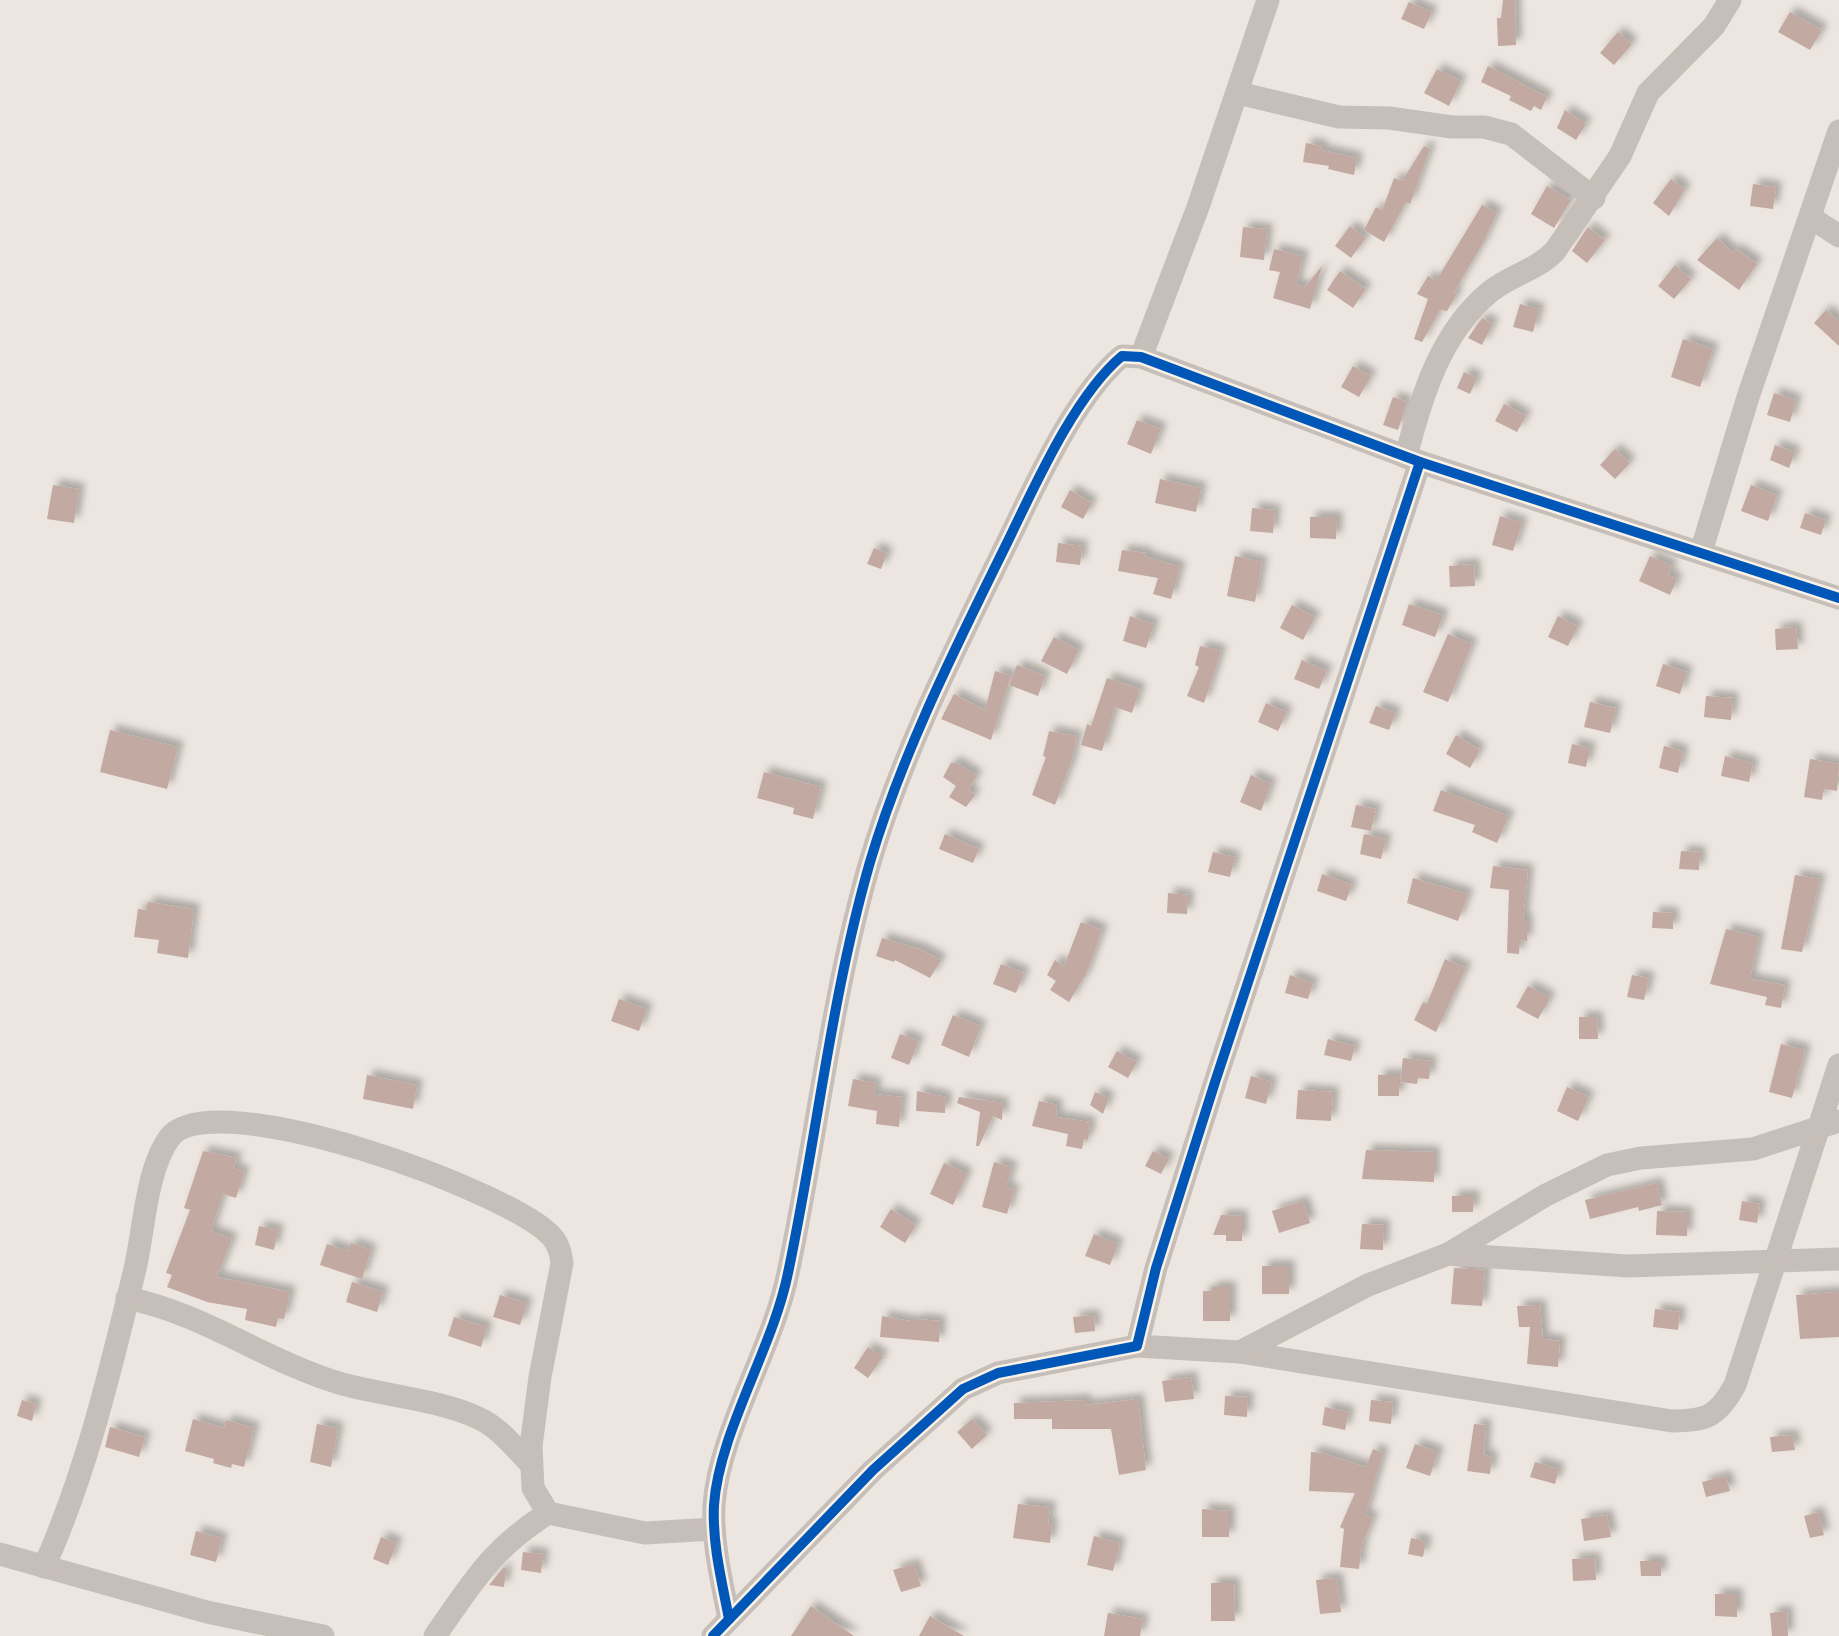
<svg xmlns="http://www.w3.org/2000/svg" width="1839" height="1636" font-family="'PT Sans',sans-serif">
<defs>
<filter id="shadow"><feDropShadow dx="6" dy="-6" stdDeviation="3.5" flood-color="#0004"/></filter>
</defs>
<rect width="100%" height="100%" fill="#ede6e0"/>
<g fill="#c2a9a1" filter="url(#shadow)">
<path d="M1503,0H1515L1516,45L1498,46L1497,18H1501Z"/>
<path d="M1409,2L1432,12L1424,29L1401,19Z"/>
<path d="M1790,12L1822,30L1810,50L1778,32Z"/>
<path d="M1618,32L1632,44L1614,65L1600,53Z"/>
<path d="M1488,66L1547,97L1541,110L1534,106L1531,111L1509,100L1511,96L1481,82Z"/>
<path d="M1437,69L1461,81L1449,106L1424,93Z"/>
<path d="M1565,110L1586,124L1576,140L1557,128Z"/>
<path d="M1306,143L1322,146L1321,150L1357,158L1354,175L1328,169L1329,166L1303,162Z"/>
<path d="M1424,146L1430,149L1410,204L1406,202L1384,242L1364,230L1376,207L1382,211L1394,178L1402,181Z"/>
<path d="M1671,179L1685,189L1669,216L1653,203Z"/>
<path d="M1753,184L1776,187L1773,209L1750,206Z"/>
<path d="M1547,186L1571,200L1554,228L1531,214Z"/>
<path d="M1482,205L1497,213L1483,243L1454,292L1457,294L1447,311L1440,310L1422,342L1414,339L1428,299L1417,294L1428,276L1436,281Z"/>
<path d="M1350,226L1366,238L1351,258L1335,246Z"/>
<path d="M1243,227L1267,229L1264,260L1240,257Z"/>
<path d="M1588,227L1605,240L1587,263L1572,251Z"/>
<path d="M1717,238L1733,253L1736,249L1757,264L1739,290L1697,260Z"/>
<path d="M1274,249L1303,256L1296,285L1305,287L1322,266L1310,309L1273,298L1280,272L1269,270Z"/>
<path d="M1675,265L1691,279L1674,299L1658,286Z"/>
<path d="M1340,271L1366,289L1353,308L1327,290Z"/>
<path d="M1520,304L1539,309L1533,332L1513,327Z"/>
<path d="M1826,310L1839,322V346L1814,323Z"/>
<path d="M1482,318L1493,324L1482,345L1468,338Z"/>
<path d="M1683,339L1713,349L1700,387L1671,377Z"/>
<path d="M1353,366L1371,376L1359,397L1341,387Z"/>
<path d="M1464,372L1477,378L1470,394L1457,388Z"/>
<path d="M1774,393L1796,400L1790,422L1767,415Z"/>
<path d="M1393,397L1407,402L1398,430L1383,425Z"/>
<path d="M1504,404L1526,416L1517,432L1495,421Z"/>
<path d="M1137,420L1161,429L1151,454L1127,444Z"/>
<path d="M1775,445L1795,452L1789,468L1770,460Z"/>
<path d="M1615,449L1630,463L1615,479L1600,465Z"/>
<path d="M1160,479L1201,488L1196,512L1155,503Z"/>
<path d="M53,485L79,489L74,523L47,519Z"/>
<path d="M1751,485L1777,495L1768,521L1741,511Z"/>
<path d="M1070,490L1092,503L1083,519L1061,507Z"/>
<path d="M1252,508L1275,510L1273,533L1250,531Z"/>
<path d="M1805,513L1826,520L1821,535L1800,528Z"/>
<path d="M1500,516L1522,523L1513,551L1492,545Z"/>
<path d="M1310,517H1337L1336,539L1310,538Z"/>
<path d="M1058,543L1082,546L1080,565L1056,562Z"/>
<path d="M874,548L887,553L881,569L867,564Z"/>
<path d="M1122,550L1146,553L1145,556L1180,567L1171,599L1153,594L1158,578L1118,571Z"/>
<path d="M1235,556L1262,562L1255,602L1227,596Z"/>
<path d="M1650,556L1672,566L1668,575L1677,579L1670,595L1639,581Z"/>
<path d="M1474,564L1475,586L1450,587L1449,566Z"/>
<path d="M1409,604L1443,615L1435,637L1402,625Z"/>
<path d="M1292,605L1315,617L1303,640L1280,628Z"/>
<path d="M1130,616L1154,624L1146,648L1123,641Z"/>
<path d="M1558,616L1578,626L1568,646L1548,637Z"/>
<path d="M1796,627L1798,649L1776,650L1775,629Z"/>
<path d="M1448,634L1472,644L1448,702L1423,692Z"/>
<path d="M1054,637L1079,650L1067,674L1041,661Z"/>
<path d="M1200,646L1221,651L1204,703L1187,696L1199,667L1195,665Z"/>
<path d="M1302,660L1327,671L1319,689L1294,679Z"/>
<path d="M1663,664L1687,672L1680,694L1656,686Z"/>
<path d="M1017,665L1045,676L1038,696L1009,685Z"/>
<path d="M995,671L1011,676L991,740L941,719L954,694L985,710Z"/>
<path d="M1107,678L1140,689L1132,713L1115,707L1102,751L1081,745L1087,724L1091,726Z"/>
<path d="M1706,696L1733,698L1731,720L1704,717Z"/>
<path d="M1590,702L1616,708L1610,733L1584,727Z"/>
<path d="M1266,703L1287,712L1278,731L1258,722Z"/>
<path d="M1376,706L1396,713L1389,730L1369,723Z"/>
<path d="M110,730L178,747L167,789L100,772Z"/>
<path d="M1049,731L1077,736L1071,763L1055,805L1032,795L1046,757L1043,756Z"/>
<path d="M1456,735L1480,750L1470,768L1446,754Z"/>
<path d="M1572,744L1590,748L1586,767L1568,763Z"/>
<path d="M1664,746L1683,751L1678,773L1659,768Z"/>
<path d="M1725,756L1753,763L1749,782L1721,776Z"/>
<path d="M1810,759L1839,764L1837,791L1824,789L1822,800L1804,797Z"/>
<path d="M951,763H957L977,776L968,790L975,795L966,807L949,797L956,786L943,777Z"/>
<path d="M764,772L821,787L813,819L793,814L794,808L757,798Z"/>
<path d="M1251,775L1271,784L1261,811L1240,802Z"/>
<path d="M1441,790L1509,816L1497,843L1472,832L1475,825L1433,811Z"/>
<path d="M1356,805L1376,809L1371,831L1351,827Z"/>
<path d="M945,834L979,849L973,863L939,849Z"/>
<path d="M1364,834L1386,839L1381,859L1360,854Z"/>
<path d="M1681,851L1700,852L1699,870L1679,869Z"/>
<path d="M1213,852L1235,857L1230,877L1208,872Z"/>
<path d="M1493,866L1528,870L1523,919H1527V941L1520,940L1519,954L1507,953L1509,890L1490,888Z"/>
<path d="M1322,874L1352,885L1346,901L1317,891Z"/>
<path d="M1795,875L1820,879L1802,952L1781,949Z"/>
<path d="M1413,878L1468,894L1458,921L1407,903Z"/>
<path d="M1168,893L1188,895L1187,914L1167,913Z"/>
<path d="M148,902L194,909L188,958L157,953L159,940L134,937L138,909L146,910Z"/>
<path d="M1653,912L1673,913V929L1652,928Z"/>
<path d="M1081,922L1102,930L1086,974L1069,1002L1050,990L1056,981L1047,975L1055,960L1064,966Z"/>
<path d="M1726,929L1759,937L1750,979L1785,985L1781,1008L1765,1005L1767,997L1710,984Z"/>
<path d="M882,938L920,949L941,960L930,978L895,960L894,962L876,956Z"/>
<path d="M1445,959L1466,968L1436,1032L1414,1020L1423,1002L1427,1004Z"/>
<path d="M1001,964L1024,973L1016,993L993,984Z"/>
<path d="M1290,975L1313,983L1308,999L1285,993Z"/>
<path d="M1632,975L1649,978L1644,1000L1627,997Z"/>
<path d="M1528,986L1550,998L1538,1019L1516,1007Z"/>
<path d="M619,999L647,1009L639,1031L611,1021Z"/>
<path d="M953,1015L981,1026L969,1057L941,1045Z"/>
<path d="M1579,1017H1597L1598,1039H1579Z"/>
<path d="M900,1034L919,1041L909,1065L891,1058Z"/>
<path d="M1328,1039L1355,1046L1351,1061L1324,1055Z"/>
<path d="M1781,1044L1805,1050L1792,1098L1769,1092Z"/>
<path d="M1117,1051L1137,1062L1128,1078L1108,1067Z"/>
<path d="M1403,1058L1431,1061L1429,1079L1418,1078L1417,1084L1400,1082Z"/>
<path d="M367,1075L417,1085L413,1109L363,1099Z"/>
<rect x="1378" y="1075" width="21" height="21"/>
<path d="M1251,1076L1272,1082L1266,1104L1245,1098Z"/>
<path d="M853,1079L876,1083L874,1094L902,1097L899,1127L876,1124L877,1111L848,1106Z"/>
<path d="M1567,1087L1589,1097L1578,1121L1557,1111Z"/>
<path d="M1298,1090L1333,1092L1331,1121L1296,1119Z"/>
<path d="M917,1091L946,1097L945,1113L916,1111Z"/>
<path d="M1095,1092L1109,1098L1103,1114L1090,1105Z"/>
<path d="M959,1097L1003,1103L1002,1120L993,1116L979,1146H976L980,1112L957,1103Z"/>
<path d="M1039,1101L1057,1105L1056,1117L1090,1122L1088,1140L1084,1139L1082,1149L1066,1146L1068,1134L1032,1126Z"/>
<path d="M1366,1150L1434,1152V1182L1362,1179Z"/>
<path d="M203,1151L237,1158L233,1168L244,1172L236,1198L223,1194L211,1231L232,1239L217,1277L290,1292L284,1319L278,1318L276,1327L245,1320L247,1309L207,1302L167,1287L172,1275L166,1273L190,1210L184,1208Z"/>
<path d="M1153,1151L1169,1159L1161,1174L1145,1166Z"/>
<path d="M994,1162L1012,1167L1006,1188L1014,1190L1007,1214L982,1207Z"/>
<path d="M944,1163L967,1174L953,1205L930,1194Z"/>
<path d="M1657,1183L1662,1205L1639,1211L1638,1207L1590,1219L1585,1200Z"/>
<path d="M1452,1196H1474L1473,1212H1452Z"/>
<path d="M1303,1201L1310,1223L1279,1233L1272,1211Z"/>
<path d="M1742,1201L1760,1204L1757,1223L1739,1220Z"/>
<path d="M891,1209L916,1225L905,1243L880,1227Z"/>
<path d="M1657,1211L1687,1212V1236L1656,1235Z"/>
<path d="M1221,1215L1242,1216V1241H1226V1235H1213Z"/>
<path d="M1362,1224L1384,1225L1383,1250L1360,1249Z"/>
<path d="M259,1226L278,1230L274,1250L255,1245Z"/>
<path d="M1094,1234L1118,1244L1110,1265L1085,1256Z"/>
<path d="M351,1243L371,1250L362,1279L320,1265L327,1244L348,1251Z"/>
<rect x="1262" y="1266" width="27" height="28"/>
<path d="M1454,1268L1485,1270L1482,1306L1451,1304Z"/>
<path d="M352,1282L383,1292L377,1312L346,1302Z"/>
<path d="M1212,1287H1230V1321H1203V1291H1212Z"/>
<path d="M1839,1292V1337L1800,1339L1796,1295Z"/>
<path d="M500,1295L527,1303L520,1325L493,1317Z"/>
<path d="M1540,1305L1543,1339L1560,1341L1558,1367L1527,1364L1530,1327H1519L1517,1306Z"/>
<path d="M1655,1309L1680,1312L1678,1330L1653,1327Z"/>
<path d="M1094,1315L1095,1331L1075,1333L1073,1317Z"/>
<path d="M882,1316L916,1322V1319L940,1321L939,1342L880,1337Z"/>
<path d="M454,1317L487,1327L481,1347L448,1336Z"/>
<path d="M868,1347L883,1357L868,1378L854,1368Z"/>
<path d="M1191,1377L1194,1399L1165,1402L1162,1381Z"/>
<path d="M1225,1396L1248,1397L1247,1417L1224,1415Z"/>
<path d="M1138,1399L1146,1470L1119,1475L1111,1429H1052V1419H1014V1403L1086,1400V1405Z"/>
<path d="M22,1400L36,1404L32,1421L17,1416Z"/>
<path d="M1371,1400L1393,1402L1391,1424L1369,1421Z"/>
<path d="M1325,1407L1349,1412L1345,1430L1322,1425Z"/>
<path d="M193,1419L224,1428L226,1420L254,1428L244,1467L232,1464L231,1468L213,1463L214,1459L185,1451Z"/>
<path d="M972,1419L987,1435L972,1449L957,1432Z"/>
<path d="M317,1424L338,1428L331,1467L310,1462Z"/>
<path d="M1474,1424L1486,1425L1484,1455L1492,1457L1490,1474L1467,1471Z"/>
<path d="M110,1427L145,1437L139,1457L105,1447Z"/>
<path d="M1793,1435L1795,1450L1772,1452L1770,1437Z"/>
<path d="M1415,1444L1438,1452L1430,1476L1406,1468Z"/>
<path d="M1373,1449L1383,1453L1365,1515L1373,1518L1362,1544L1359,1569L1340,1567L1344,1529L1340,1527L1355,1493L1309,1491L1311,1452L1323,1453L1366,1467Z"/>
<path d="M1535,1462L1559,1469L1555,1484L1530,1477Z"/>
<path d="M1726,1476L1730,1491L1706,1497L1702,1482Z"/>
<path d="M1018,1504L1050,1507L1048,1523L1052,1524L1050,1543L1013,1538Z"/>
<path d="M1202,1509L1229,1511V1537H1202Z"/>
<path d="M1818,1512L1824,1535L1810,1538L1804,1516Z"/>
<path d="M1607,1515L1611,1537L1584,1541L1581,1519Z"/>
<path d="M196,1531L222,1538L216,1562L190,1555Z"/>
<path d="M1094,1536L1120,1543L1113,1571L1087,1565Z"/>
<path d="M381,1537L397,1543L388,1565L373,1559Z"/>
<path d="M1411,1538L1426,1541L1423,1557L1408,1554Z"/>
<path d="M523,1552L543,1554L541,1573L521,1570Z"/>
<path d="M1595,1558L1596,1580L1573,1581L1572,1559Z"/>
<path d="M1640,1561H1661V1576H1641Z"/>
<path d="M914,1564L921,1586L901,1592L893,1570Z"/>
<path d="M503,1568H506L504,1587L489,1585Z"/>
<path d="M1337,1578L1341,1612L1320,1614L1316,1580Z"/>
<path d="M1211,1583H1234L1235,1621H1211Z"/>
<path d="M1715,1594H1737V1617L1715,1616Z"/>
<path d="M811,1606L854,1636H791Z"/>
<path d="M1787,1611L1788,1636H1772L1770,1613Z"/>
<path d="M1108,1613L1143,1619L1140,1636H1104Z"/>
<path d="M930,1616L964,1636H919Z"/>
</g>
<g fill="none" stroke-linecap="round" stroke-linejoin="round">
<g stroke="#c6beb8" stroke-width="23">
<path d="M1238,93L1339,117L1389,118L1452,127H1484L1511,134L1594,198"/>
<path d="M1810,217L1839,236"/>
<path d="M1141,357L1198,207L1268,0"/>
<path d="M1406,457C1421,397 1441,331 1491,291C1511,275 1537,270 1555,251L1620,156L1648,93L1714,26L1730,0"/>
<path d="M1701,552L1748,397L1839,131"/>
<path d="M1448,1254L1628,1266L1839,1259"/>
<path d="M127,1298C202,1313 266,1361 339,1383C380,1395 441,1400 478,1418C499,1427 514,1447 530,1463"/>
<path d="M1137,1346L1240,1352L1672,1421C1707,1421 1718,1416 1735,1385L1839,1065"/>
<path d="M1240,1352L1368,1285L1448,1254L1546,1195L1607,1165L1641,1158L1753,1149L1839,1121"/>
<path d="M0,1554L207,1612L323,1636"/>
<path d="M44,1567C87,1471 110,1371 135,1269C144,1231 146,1169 170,1137C212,1082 515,1192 553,1238C559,1246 561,1253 562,1263L540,1377L531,1446L533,1488L548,1513L645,1533L714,1529"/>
<path d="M729,1619C722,1582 712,1543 714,1505C719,1432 773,1348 788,1273C817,1136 831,997 870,862C903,751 955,649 1006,545C1034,488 1074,396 1122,356L1141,357L1420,462L1839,598"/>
<path d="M435,1636C473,1582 490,1550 548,1513"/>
<path d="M713,1636L873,1470L963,1389L998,1373L1137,1346L1156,1268L1216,1079L1420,462"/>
</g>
<g stroke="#faf1e7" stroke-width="15">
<g id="cycleway">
<path d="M729,1619C722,1582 712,1543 714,1505C719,1432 773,1348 788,1273C817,1136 831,997 870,862C903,751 955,649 1006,545C1034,488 1074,396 1122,356L1141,357L1420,462L1839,598"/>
<path d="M713,1636L873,1470L963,1389L998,1373L1137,1346L1156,1268L1216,1079L1420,462"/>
</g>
</g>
<use href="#cycleway" stroke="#0057b8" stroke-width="10"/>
</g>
</svg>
